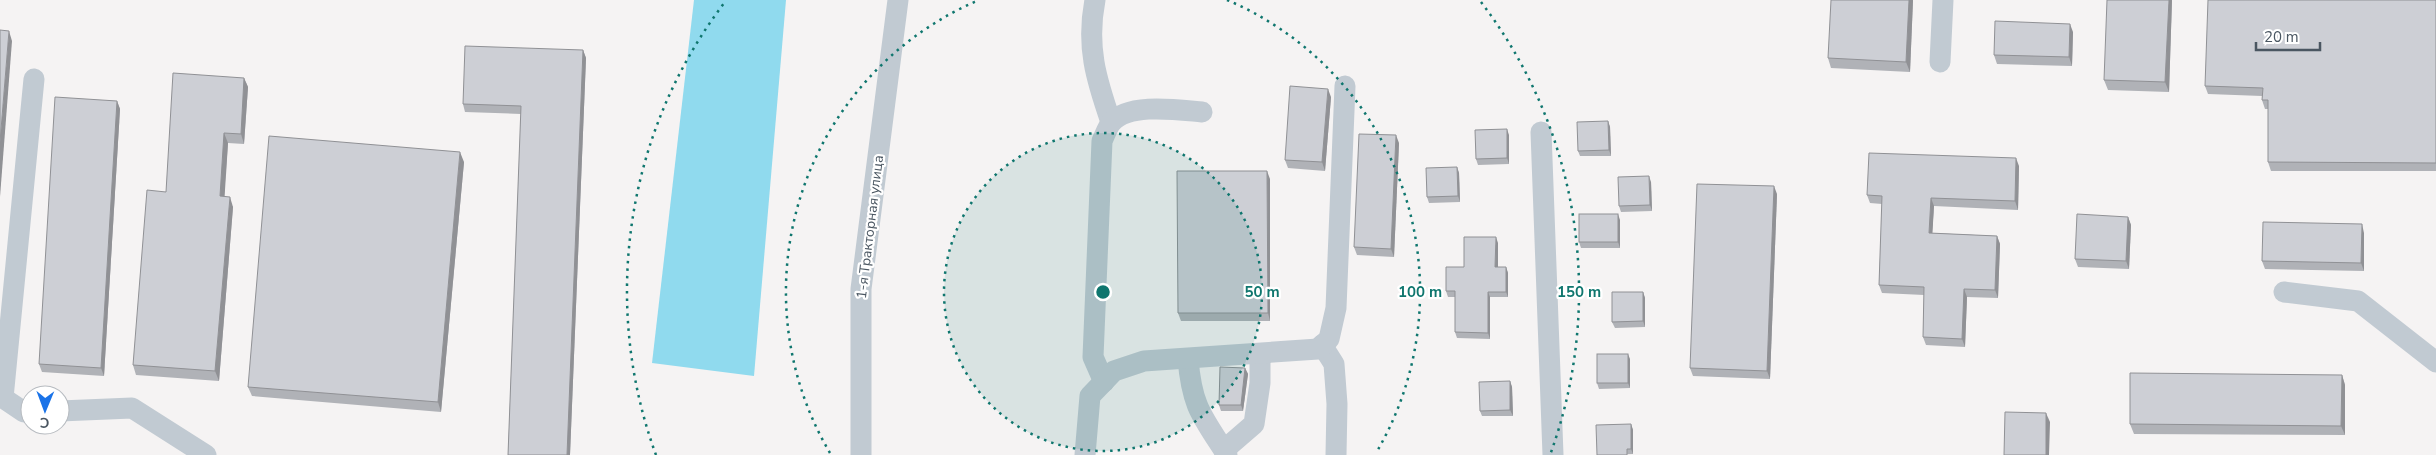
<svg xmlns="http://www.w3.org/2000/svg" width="2436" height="455" font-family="'Nunito Sans',sans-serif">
<rect width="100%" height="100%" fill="#f5f3f3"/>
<path fill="#90daee" d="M694,0H786L754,376L652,363Z"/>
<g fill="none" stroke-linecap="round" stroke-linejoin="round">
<g stroke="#c1cad2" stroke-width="21">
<path d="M1095,0C1086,46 1096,79 1111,122"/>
<path d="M1940,62L1943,0"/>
<path d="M1541,132L1553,455"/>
<path d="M2284,292L2358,301L2436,362"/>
<path d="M1322,345L1334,364L1337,404L1336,455"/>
<path d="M1188,359C1192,407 1202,416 1227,455"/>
<path d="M1104,382L1093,357L1102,141C1105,135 1107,128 1111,123C1128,102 1179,110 1202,112"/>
<path d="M60,411L132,408L206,455"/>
<path d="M30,412H24L3,398L34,79"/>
<path d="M1224,450L1254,424L1260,383V355"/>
<path d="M861,455V289L898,0"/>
<path d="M1085,455L1090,396L1114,371L1144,361L1318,349L1329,339L1336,308L1345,86"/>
</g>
</g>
<g fill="#b0b2b7">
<path d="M1913,0L1910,72L1831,68L1828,58Z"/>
<path d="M2172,0L2169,92L2108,90L2104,80Z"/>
<path d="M2436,0V171H2271L2268,162V109H2265L2262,100V96L2208,94L2205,86Z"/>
<path d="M2073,32L2072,66L1997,64L1994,55Z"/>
<path d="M583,50L586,58L570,455H508L521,114L465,112L463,104Z"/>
<path d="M244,78L248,87L244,144L228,143L224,196L233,207L219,381L136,375L133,365L166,192Z"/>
<path d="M1331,97L1325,171L1288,168L1285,160Z"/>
<path d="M117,101L120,109L104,376L42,372L39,364Z"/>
<path d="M1608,121L1610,127L1611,156H1580L1578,151Z"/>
<path d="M1509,135V164L1478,165L1476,159Z"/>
<path d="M1399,143L1394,257L1357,255L1354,247Z"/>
<path d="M464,162L441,412L252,396L248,387Z"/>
<path d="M2019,166L2018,210L1934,206L1932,233L1997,236L2000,244L1998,298L1967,297L1965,347L1926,345L1923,337L1924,295L1882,293L1879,285L1882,204L1870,203L1867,195Z"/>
<path d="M1457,167L1459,173L1460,202L1429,203L1427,197Z"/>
<path d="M1270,179V321H1181L1178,313Z"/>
<path d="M1651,182L1652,211L1621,212L1619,206Z"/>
<path d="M1777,194L1770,379L1693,376L1690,368Z"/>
<path d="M2128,217L2131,225L2129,269L2078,267L2075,259Z"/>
<path d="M1620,220V248H1581L1579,242Z"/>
<path d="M2364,233V271L2265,269L2262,261Z"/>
<path d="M1498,243V267H1506L1508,273V297H1490V339L1457,338L1455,332V297H1448L1446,291L1464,267Z"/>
<path d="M1643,292L1645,298V327L1615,328L1612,322Z"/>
<path d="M1630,359V388L1599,389L1597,383Z"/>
<path d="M1245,368L1248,374L1243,411H1221L1219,405Z"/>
<path d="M2342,375L2345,385V435L2134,434L2130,424Z"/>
<path d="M1510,381L1512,387L1513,416H1482L1480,411Z"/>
<path d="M1631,424L1633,430V454L1597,455Z"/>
</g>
<g fill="#909195">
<path d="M1909,0H1913L1910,72L1906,62Z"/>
<path d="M2169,0H2172L2169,92L2165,82Z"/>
<path d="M2070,24L2073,32L2072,66L2069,57Z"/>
<path d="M9,31L12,41L0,197V142Z"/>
<path d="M583,50L586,58L570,455H567Z"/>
<path d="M244,78L248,87L244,144L241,134Z"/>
<path d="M1328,89L1331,97L1325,171L1322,162Z"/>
<path d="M117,101L120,109L104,376L101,368Z"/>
<path d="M1608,121L1610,127L1611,156L1609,150Z"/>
<path d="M1507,129L1509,135V164L1507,158Z"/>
<path d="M224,133L228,143L224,206L220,196Z"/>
<path d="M1396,135L1399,143L1394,257L1391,249Z"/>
<path d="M460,152L464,162L441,412L438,402Z"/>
<path d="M2016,158L2019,166L2018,210L2015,201Z"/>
<path d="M1457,167L1459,173L1460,202L1458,196Z"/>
<path d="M1267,171L1270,179V321L1268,313Z"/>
<path d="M1649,176L1651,182L1652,211L1650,205Z"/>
<path d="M1774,186L1777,194L1770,379L1767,371Z"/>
<path d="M230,197L233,207L219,381L215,371Z"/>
<path d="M1931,198L1934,206L1932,241L1929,233Z"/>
<path d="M1618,214L1620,220V248L1618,242Z"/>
<path d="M2128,217L2131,225L2129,269L2126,261Z"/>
<path d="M2362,224L2364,233V271L2361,263Z"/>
<path d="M1997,236L2000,244L1998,298L1995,290Z"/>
<path d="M1496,237L1498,243V273L1495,267Z"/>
<path d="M1506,267L1508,273V297L1506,292Z"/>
<path d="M1964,289L1967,297L1965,347L1962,339Z"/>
<path d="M1488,292L1490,297V339L1488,333Z"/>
<path d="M1643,292L1645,298V327L1643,321Z"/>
<path d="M1628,354L1630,359V388L1628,383Z"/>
<path d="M1245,368L1248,374L1243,411L1241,405Z"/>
<path d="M2342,375L2345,385V435L2341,426Z"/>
<path d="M1510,381L1512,387L1513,416L1510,410Z"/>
<path d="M2046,413L2050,422L2049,455H2046Z"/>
<path d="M1631,424L1633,430V454L1631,449Z"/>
</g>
<g fill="#cdcfd5" stroke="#909195">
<path d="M1831,0H1909L1906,62L1828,58Z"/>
<path d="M2107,0H2169L2165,82L2104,80Z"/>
<path d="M2208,0H2436V163L2268,162V100H2262L2263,88L2205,86Z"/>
<path d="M1995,21L2070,24L2069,57L1994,55Z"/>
<path d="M0,30L9,31L0,142Z"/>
<path d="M465,46L583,50L567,455H508L521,106L463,104Z"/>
<path d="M173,73L244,78L241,134L224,133L220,196L230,197L215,371L133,365L147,190L166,192Z"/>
<path d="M1290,86L1328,89L1322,162L1285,160Z"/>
<path d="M55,97L117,101L101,368L39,364Z"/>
<path d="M1608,121L1609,150L1578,151L1577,122Z"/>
<path d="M1507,129V158L1476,159L1475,130Z"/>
<path d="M1359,134L1396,135L1391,249L1354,247Z"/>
<path d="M269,136L460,152L438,402L248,387Z"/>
<path d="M1869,153L2016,158L2015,201L1931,198L1929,233L1997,236L1995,290L1964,289L1962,339L1923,337L1924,287L1879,285L1882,196L1867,195Z"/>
<path d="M1457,167L1458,196L1427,197L1426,168Z"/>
<path d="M1177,171H1267L1268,313H1178Z"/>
<path d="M1649,176L1650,205L1619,206L1618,177Z"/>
<path d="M1697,184L1774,186L1767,371L1690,368Z"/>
<rect x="1579" y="214" width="39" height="28"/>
<path d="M2077,214L2128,217L2126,261L2075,259Z"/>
<path d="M2263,222L2362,224L2361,263L2262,261Z"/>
<path d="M1464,237H1496L1495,267H1506V292H1488V333L1455,332V291H1446V267H1464Z"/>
<path d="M1612,292H1643V321L1612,322Z"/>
<rect x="1597" y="354" width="31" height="29"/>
<path d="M1220,367L1245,368L1241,405H1219Z"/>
<path d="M2130,373L2342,375L2341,426L2130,424Z"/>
<path d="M1510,381V410L1480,411L1479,382Z"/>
<path d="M2005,412L2046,413V455H2004Z"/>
<path d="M1631,424V449H1627V455H1597L1596,425Z"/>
</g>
<circle cx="1103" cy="292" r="159" fill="#0f766e" fill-opacity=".12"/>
<g fill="none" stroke="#0f766e" stroke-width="2.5" stroke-dasharray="2.5 5">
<circle cx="1103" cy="292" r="159"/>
<path d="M830 453A317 317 0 0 1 979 0M1227 0A317 317 0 0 1 1376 453"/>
<path d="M656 455A476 476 0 0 1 725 2M1481 2A476 476 0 0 1 1550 455"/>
</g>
<g text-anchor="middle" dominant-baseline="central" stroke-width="4.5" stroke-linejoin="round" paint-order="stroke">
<g font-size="14" fill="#4a5661" stroke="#fff">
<text transform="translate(870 227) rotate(-83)">1-я Тракторная улица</text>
</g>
</g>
<circle cx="1103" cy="292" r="8" fill="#0f766e" stroke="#fff" stroke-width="2.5"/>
<g font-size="15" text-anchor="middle" font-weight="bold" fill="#0f766e" stroke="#fff" stroke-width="4.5" stroke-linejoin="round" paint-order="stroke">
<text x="1262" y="297">50 m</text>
<text x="1420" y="297">100 m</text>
<text x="1579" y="297">150 m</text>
</g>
<g transform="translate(45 410) rotate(181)"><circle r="24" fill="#ffffff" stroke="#b7bbc0"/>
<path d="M0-4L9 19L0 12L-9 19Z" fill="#1a73e8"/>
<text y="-8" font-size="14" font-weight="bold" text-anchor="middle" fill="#4a5661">С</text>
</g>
<path d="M2256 42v8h64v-8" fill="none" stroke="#4a5661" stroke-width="2.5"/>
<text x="2264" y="42" font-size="15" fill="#4a5661" stroke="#ffffff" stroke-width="4" paint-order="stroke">20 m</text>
</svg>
